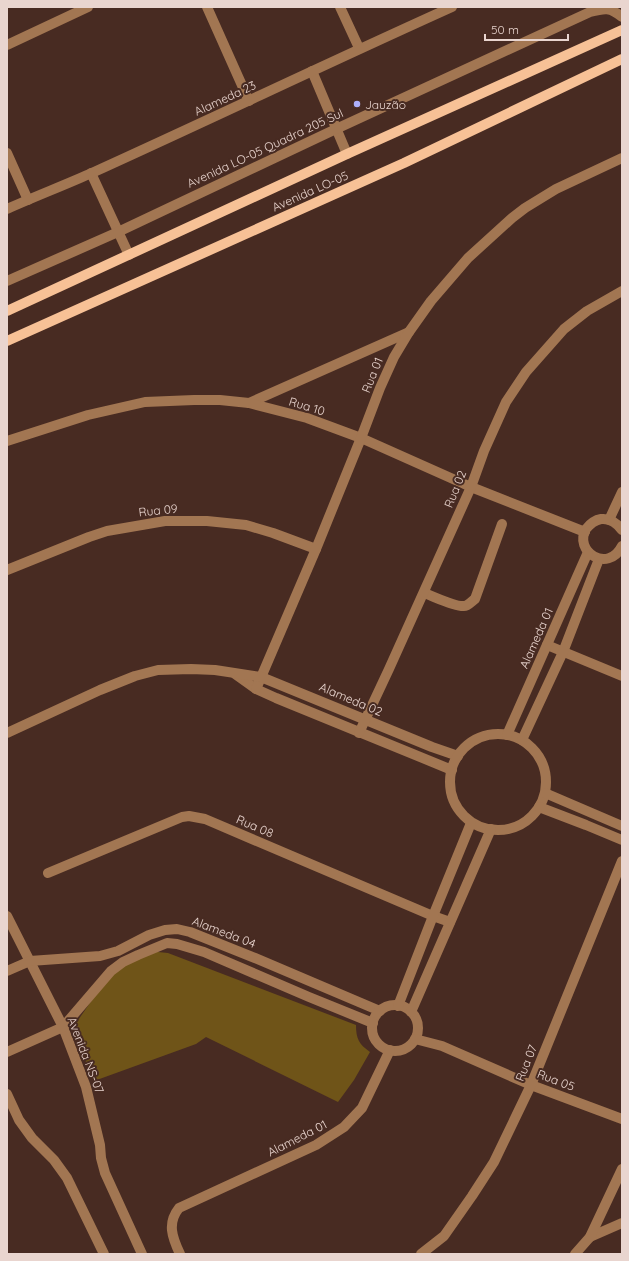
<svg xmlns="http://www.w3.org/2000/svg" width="629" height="1261" font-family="Quicksand,sans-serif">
<rect width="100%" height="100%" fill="#482b22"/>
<path fill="#6f5418" d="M148,951L168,953L356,1025C356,1039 359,1044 370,1052L354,1080L338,1102L206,1037L196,1044L94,1081L72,1029L103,984L116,968Z"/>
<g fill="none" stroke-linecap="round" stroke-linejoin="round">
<g stroke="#a27652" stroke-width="10">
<path d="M207,7L249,101"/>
<path d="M340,7L359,48"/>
<path d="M7,45L88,7"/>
<path d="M312,71L347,154"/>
<path d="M7,153L28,200"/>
<path d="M91,173L129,255"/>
<path d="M7,209C36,196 65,185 94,172C213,118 332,61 452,7"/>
<path d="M7,281L118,232L336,129L590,12C605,8 610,7 622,17"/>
<path d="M249,403L409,332"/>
<path d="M7,441L88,415L145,402L194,400H220L249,403L307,418L361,438L471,487L585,532"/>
<path d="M609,520L622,492"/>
<path d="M622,530C617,523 611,518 601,519C595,520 590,524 586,529C573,551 608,574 622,546"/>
<path d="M7,570L89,537L107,531L165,521H207L246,525L273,533L316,549"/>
<path d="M424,593C433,596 455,607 464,606C468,606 472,601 475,599L502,524"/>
<path d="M547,645L622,676"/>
<path d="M235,674L256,689L276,698L452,770"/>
<path d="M256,689L316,549L361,438L380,388L394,357L409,332L431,301L468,258L512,218L525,208L556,189L622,158"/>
<path d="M7,733L100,690L135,676L158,670L191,669L215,670L261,677L432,747L458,756"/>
<path d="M359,733L389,669L471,487L484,451L506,402L526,372L564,329L587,311L622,291"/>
<circle cx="498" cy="782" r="48"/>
<path d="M507,735L588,552"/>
<path d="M522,740L563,652L599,559"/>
<path d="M545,793L622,826"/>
<path d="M539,807L586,825L622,840"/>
<path d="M48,873L182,817L189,816L205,819L433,916L450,922"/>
<path d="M7,916L63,1027L86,1087L100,1145L101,1158L105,1173L142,1254"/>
<path d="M7,971L30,961L100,956L118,951L149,935L165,930L177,929L190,932L255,958L380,1011"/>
<circle cx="395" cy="1028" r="23"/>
<path d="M398,1006L433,916L471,823"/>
<path d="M411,1012L491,829"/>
<path d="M415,1039L442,1046L531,1085L622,1119"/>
<path d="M7,1052L63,1027L111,971L123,962L138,955L167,943L177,944L204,952L309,997L373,1023"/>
<path d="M7,1094L19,1120L32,1138L54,1160L67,1178L104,1254"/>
<path d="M590,1237L622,1223"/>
<path d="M180,1254C172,1237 167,1223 179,1208L316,1145L344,1127L362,1108L390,1050"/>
<path d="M421,1254L444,1236L472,1196L494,1162L531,1085L622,861"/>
<path d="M575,1254L590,1237L622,1169"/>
</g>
<g stroke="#f7c196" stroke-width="10">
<path d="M7,311L347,154L622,30"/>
<path d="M7,341L404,163L622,59"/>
</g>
</g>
<circle fill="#adaffb" stroke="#482b22" stroke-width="1.5" cx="357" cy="104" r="4"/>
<g text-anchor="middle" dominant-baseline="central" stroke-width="4" stroke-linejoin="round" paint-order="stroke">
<g font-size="12" fill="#e9d5cf" stroke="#482b22">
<text transform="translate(225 98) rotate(-25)">Alameda 23</text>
<text transform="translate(265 148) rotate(-25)">Avenida LO-05 Quadra 205 Sul</text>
<text transform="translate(310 191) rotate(-24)">Avenida LO-05</text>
<text transform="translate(372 375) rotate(-68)">Rua 01</text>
<text transform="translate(307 406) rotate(17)">Rua 10</text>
<text transform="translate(455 489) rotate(-68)">Rua 02</text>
<text transform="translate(158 510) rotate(-6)">Rua 09</text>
<text transform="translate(536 638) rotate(-66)">Alameda 01</text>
<text transform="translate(351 699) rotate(23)">Alameda 02</text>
<text transform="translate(255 826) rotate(23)">Rua 08</text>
<text transform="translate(224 932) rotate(21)">Alameda 04</text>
<text transform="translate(86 1055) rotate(69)">Avenida NS-07</text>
<text transform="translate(526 1063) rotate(-68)">Rua 07</text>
<text transform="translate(556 1080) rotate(21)">Rua 05</text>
<text transform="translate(297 1138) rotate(-27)">Alameda 01</text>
</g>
<g font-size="12" fill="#e9d5cf" stroke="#482b22" text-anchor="start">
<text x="365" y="104">Jauzão</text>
</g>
</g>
<rect width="629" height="1261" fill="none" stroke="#e9d5cf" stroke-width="16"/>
<path d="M485 34v6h83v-6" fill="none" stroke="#e9d5cf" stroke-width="2"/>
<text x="491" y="34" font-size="12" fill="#e9d5cf" stroke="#482b22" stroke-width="3" paint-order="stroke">50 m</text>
</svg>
